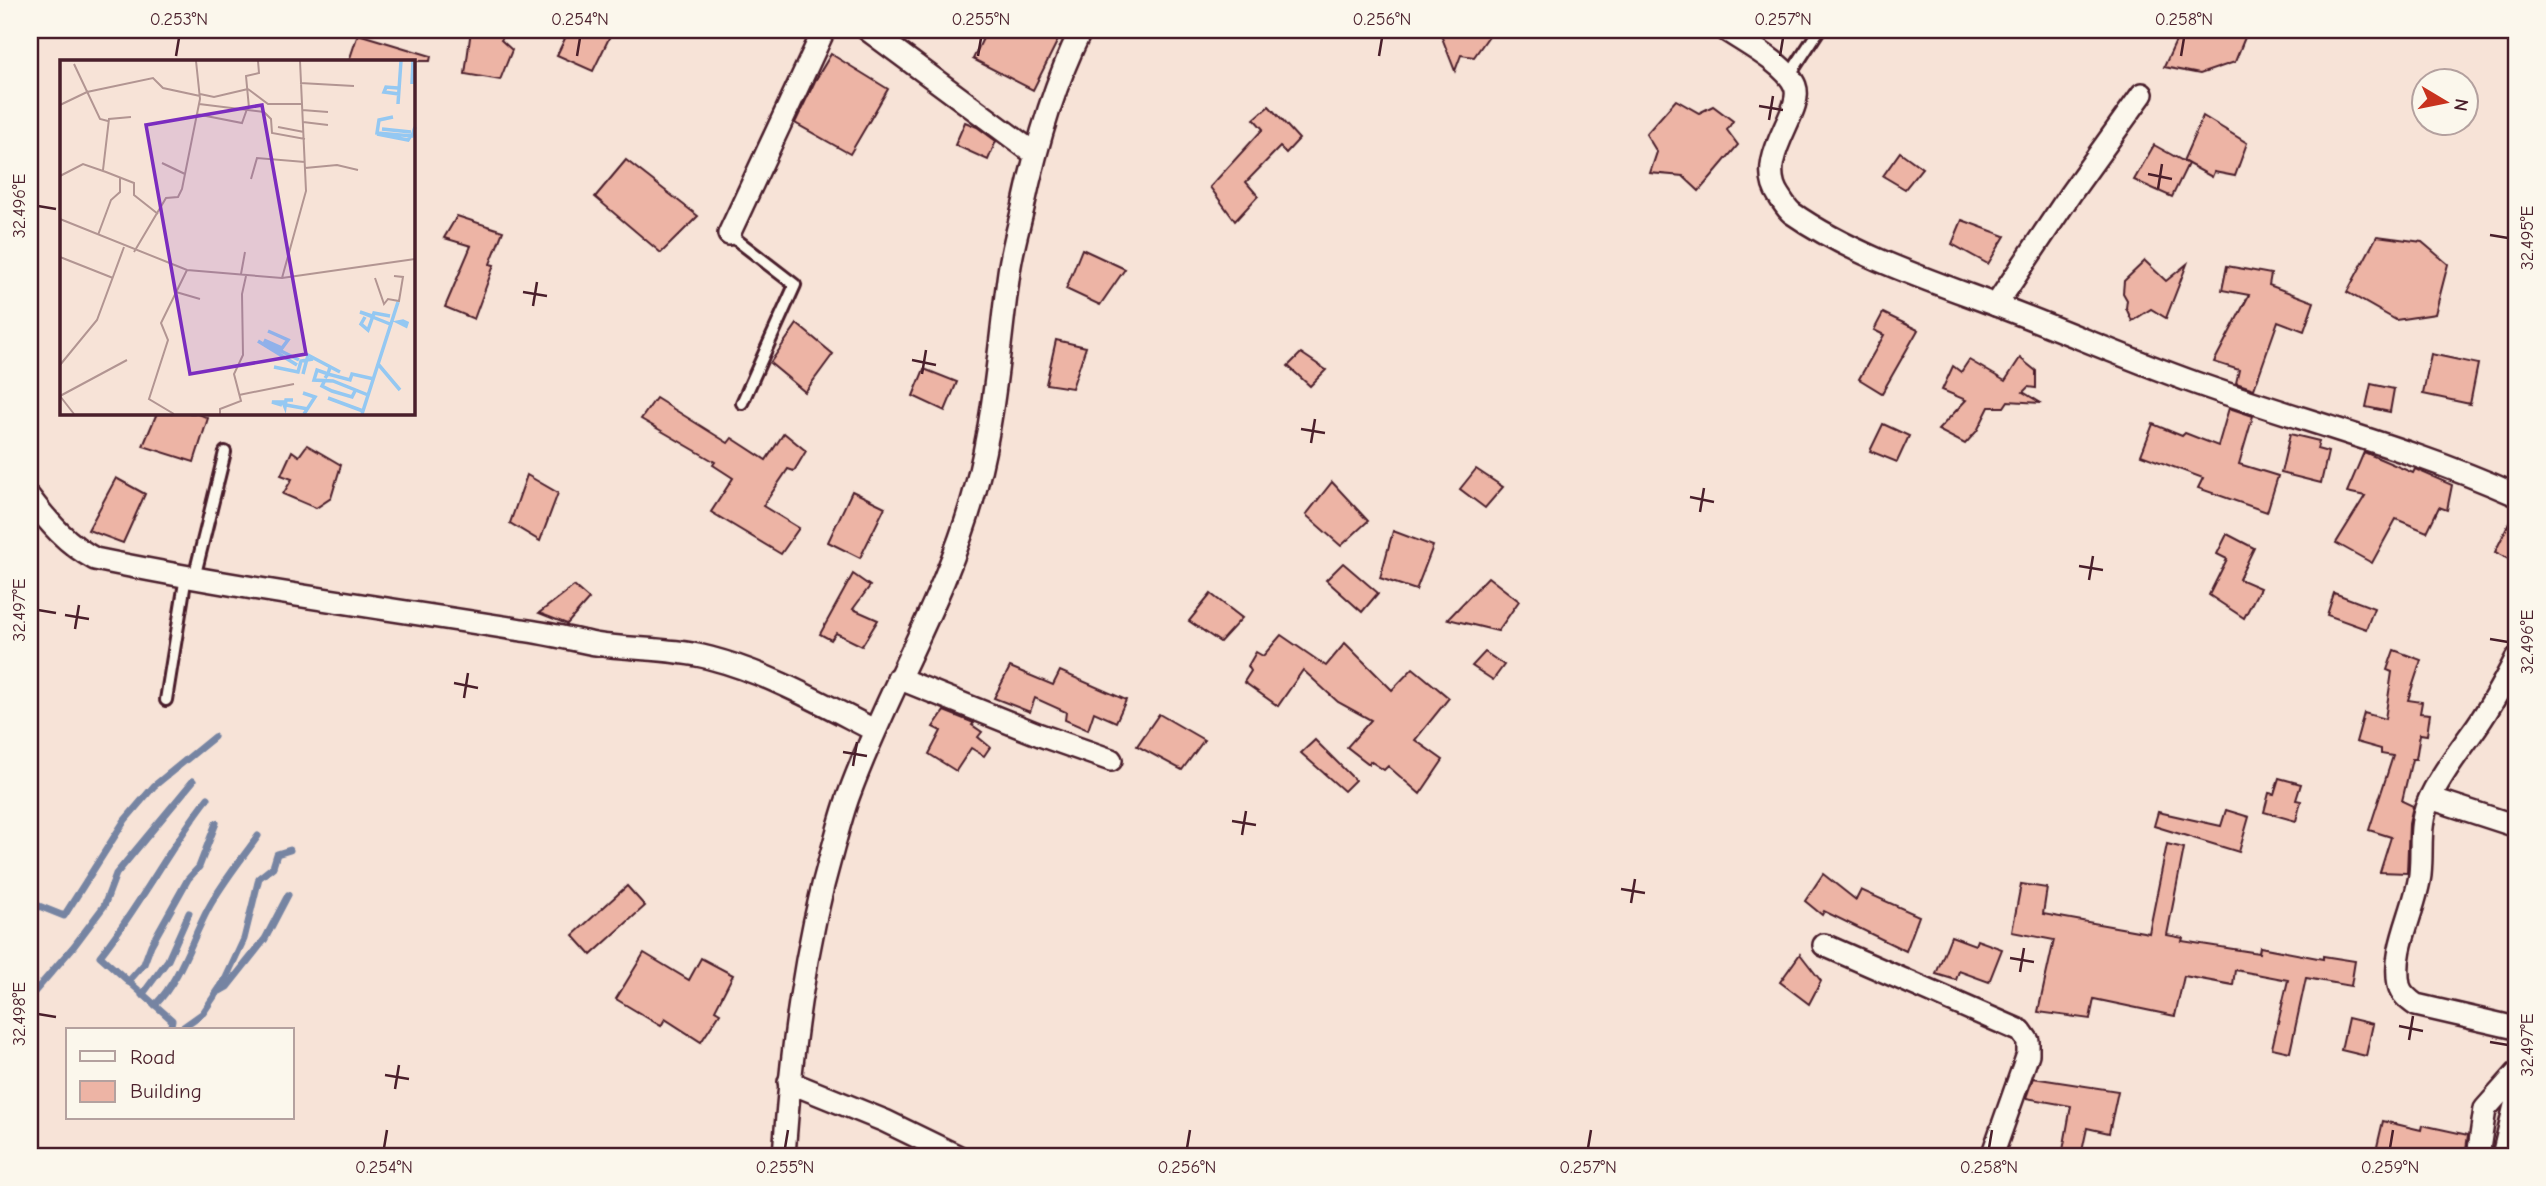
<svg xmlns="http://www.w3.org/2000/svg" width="2546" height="1186" font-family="'Comic Neue',sans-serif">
<rect width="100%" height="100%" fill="#f7e3d7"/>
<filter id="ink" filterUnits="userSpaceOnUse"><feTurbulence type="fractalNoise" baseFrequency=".0143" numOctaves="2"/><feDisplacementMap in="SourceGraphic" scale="14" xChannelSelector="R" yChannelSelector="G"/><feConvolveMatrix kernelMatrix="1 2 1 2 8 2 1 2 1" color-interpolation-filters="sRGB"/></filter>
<g filter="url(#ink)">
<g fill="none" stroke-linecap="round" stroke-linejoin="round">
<g stroke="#7684a2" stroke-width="7">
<path d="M30,911L34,904L64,916L125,820L154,786L214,737"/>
<path d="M128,982L144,964L151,945L188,879L199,867L216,823"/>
<path d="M220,991L227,987L265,939L288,895"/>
<path d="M142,995L168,960L189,913"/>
<path d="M30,997L74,946L104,906L116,874L193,781"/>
<path d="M155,1005C180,980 191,941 208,909C222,883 241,860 258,836"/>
<path d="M170,1030L172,1020L100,956C140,906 169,848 208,798"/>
<path d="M179,1030L203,1013L225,980L244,939L259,878L273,867L277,854L290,850"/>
</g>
</g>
<g fill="#edb4a5" stroke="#4a1f2b" stroke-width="2">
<path d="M471,30H508L501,40L512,50L500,80L465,74Z"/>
<path d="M569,30H613L593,71L557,55Z"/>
<path d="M987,30H1063L1033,90L973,59Z"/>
<path d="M1439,30H1493L1474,57L1461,55L1455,71Z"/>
<path d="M2181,30H2248L2235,62L2200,74L2164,67Z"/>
<path d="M358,34L431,56L430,61H349Z"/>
<path d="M831,54L888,89L850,154L795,123L815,81Z"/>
<path d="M1676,100L1699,113L1713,106L1733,121L1727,130L1738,145L1699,191L1683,176L1650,173L1657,152L1646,134Z"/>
<path d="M1269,106L1299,139L1286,153L1280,147L1246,182L1258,196L1235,221L1210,187L1263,129L1254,119Z"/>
<path d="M2203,116L2247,143L2235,176L2214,172L2212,177L2183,161Z"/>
<path d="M965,122L977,127L996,141L988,160L955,145Z"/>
<path d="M2154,145L2188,164L2172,197L2134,180Z"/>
<path d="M1900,152L1922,168L1905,189L1883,176Z"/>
<path d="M626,160L698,216L661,253L595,197Z"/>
<path d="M457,216L503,231L490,264L494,265L474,319L445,307L471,246L444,238Z"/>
<path d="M1962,220L2005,236L1988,264L1952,244Z"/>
<path d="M2377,236L2422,242L2448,264L2435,314L2396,320L2347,292Z"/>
<path d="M1082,249L1125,269L1100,305L1066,289Z"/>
<path d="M2145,261L2166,281L2187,264L2166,318L2151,309L2132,321L2126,308L2127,300L2123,293L2124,281Z"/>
<path d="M2227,266L2271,274L2269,285L2314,302L2304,331L2278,321L2254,389L2236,383L2239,370L2214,362L2249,295L2222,290Z"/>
<path d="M1883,313L1918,330L1882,393L1859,379L1884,335L1874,330Z"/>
<path d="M797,324L833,354L805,392L770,363Z"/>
<path d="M1056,340L1086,347L1072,388L1046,384Z"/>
<path d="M1301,353L1326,370L1310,386L1288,366Z"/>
<path d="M2431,354L2478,364L2470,404L2423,394Z"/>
<path d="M2020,358L2036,371V388L2028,387L2023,392L2041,403L2008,401L2004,407H1989L1977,431L1965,444L1938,430L1966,400L1942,390L1953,366L1961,372L1969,360L2005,381Z"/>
<path d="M924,369L957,382L945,411L913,396Z"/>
<path d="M2371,384L2394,389L2390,412L2366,407Z"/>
<path d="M656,398L728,443L732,438L766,460L784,433L806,451L794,471L788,469L763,506L799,528L781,554L711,512L733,478L713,465L715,462L641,419Z"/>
<path d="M2229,408L2253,416L2239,464L2278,476L2267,512L2198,488L2203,478L2141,455L2153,424L2182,436L2185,433L2218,446Z"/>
<path d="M157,413H197L208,418L194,462L143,446Z"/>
<path d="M1883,424L1909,436L1897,462L1870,451Z"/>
<path d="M2290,434L2319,441L2317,449L2328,452L2321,483L2281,473Z"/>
<path d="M307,445L341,465L331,498L316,508L283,494L292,479L281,475L292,451L299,456Z"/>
<path d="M2364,452L2413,473L2415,469L2452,485L2447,510L2439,507L2427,532L2396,519L2372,563L2336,543L2365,496L2347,492Z"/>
<path d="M1476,469L1503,487L1485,508L1460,489Z"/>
<path d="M527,475L558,493L540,541L510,523Z"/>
<path d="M116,478L145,494L123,543L88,530Z"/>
<path d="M1332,482L1368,521L1341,546L1306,515Z"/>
<path d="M852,491L885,507L860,558L828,542Z"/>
<path d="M2516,509V563L2495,552Z"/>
<path d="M1393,531L1433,546L1416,590L1380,578Z"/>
<path d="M2227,534L2254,548L2239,579L2260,588L2244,618L2209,595L2227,559L2217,554Z"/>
<path d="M1343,563L1378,593L1362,612L1326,580Z"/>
<path d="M853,574L870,586L853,609L878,620L862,646L836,633L831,640L820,634Z"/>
<path d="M1488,577L1519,601L1498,631L1448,619Z"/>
<path d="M574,586L589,599L567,624L539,613Z"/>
<path d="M2334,593L2374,608L2366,629L2327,615Z"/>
<path d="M1211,594L1242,618L1220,642L1189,621Z"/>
<path d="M1281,635L1326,666L1345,643L1392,690L1413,668L1449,698L1415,740L1443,760L1420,794L1388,766L1384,770L1370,761L1369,764L1347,747L1371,720L1338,702L1303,670L1278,706L1244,682L1251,671L1248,666L1256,652L1263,656Z"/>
<path d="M2394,650L2421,660L2408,700L2422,702L2420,713L2430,714L2427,735L2420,734L2416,759H2412L2402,801L2413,806L2409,824L2407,873L2380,872L2391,837L2369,830L2393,756L2381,754V749L2356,742L2364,713L2385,719L2392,672L2387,670Z"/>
<path d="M1485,652L1504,665L1493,680L1472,666Z"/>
<path d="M1010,667L1053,685L1060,671L1126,700L1116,722L1094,712L1088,730L1065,720L1066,712L1035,698L1030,712L994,698Z"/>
<path d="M944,711L974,723L972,725L982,732L978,737L990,747L984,756L971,748L956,771L929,754L941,731L933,727Z"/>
<path d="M1159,714L1204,740L1182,770L1137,746Z"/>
<path d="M1315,740L1355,780L1344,791L1301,753Z"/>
<path d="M2279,778L2301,784L2296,800L2301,801L2296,821L2264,812L2269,793L2274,794Z"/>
<path d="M2226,810L2249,817L2239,852L2154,826L2158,812L2221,826Z"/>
<path d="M2167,844L2184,848L2167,935L2183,938L2182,941L2259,953L2260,947L2323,959V956L2355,961L2351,986L2306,978L2290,1052L2272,1048L2288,980L2235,970L2233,985L2184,976L2175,1016L2094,999L2090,1019L2038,1012L2054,940L2012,932L2021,884L2047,888L2043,914L2149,933Z"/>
<path d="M1823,874L1856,900L1861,890L1919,916L1906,951L1824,911L1822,915L1805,901Z"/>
<path d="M627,886L645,906L591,955L573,935Z"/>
<path d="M1951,936L1975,945L1977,940L2002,949L1989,982L1959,971L1956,980L1936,974Z"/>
<path d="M644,953L689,980L701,958L733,975L715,1010L720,1013L701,1042L665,1019L661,1026L616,999Z"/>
<path d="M1800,954L1821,981L1809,1004L1780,982Z"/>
<path d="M2348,1018L2373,1024L2366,1056L2341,1050Z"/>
<path d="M2033,1078L2118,1091L2109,1133L2087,1128L2081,1156H2062L2071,1106L2026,1098Z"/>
<path d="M2383,1121L2421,1130L2422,1125L2468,1135L2465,1156H2400L2376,1151Z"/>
</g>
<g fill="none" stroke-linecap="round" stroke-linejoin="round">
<g stroke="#4a1f2b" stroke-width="16">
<g id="service">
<path d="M1789,76L1819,30"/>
<path d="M729,234L795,285L742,403"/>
<path d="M194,578L225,452"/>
<path d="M166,700L186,576"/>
</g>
</g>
<g stroke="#4a1f2b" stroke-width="26">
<g id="minor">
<path d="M868,30L1035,154"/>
<path d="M1726,30C1745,43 1787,65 1795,86C1805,112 1753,158 1779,196C1783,202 1787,209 1792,213C1855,257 1938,283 2009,310C2075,335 2140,364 2207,387C2310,423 2416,450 2516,495"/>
<path d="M729,234L824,30"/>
<path d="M1996,305L2071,193L2142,94"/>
<path d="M30,498C49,523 67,544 95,559C236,588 379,607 522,630C546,633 570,639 595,644C633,650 672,648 710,658C768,673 821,703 874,730"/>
<path d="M2516,659C2503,684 2489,710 2472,733C2457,754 2442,773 2431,796C2417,824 2423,846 2420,875C2415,912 2392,947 2399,985C2401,994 2409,1000 2416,1005L2516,1028"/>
<path d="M898,678L1040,735L1111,760"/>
<path d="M2430,798L2516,826"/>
<path d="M1824,945L2021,1031L2028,1041V1054L1992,1156"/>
<path d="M789,1082L885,1121L957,1156"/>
<path d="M784,1156C791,1052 804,949 833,848C838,830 843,810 850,792C888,689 948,594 976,487C995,416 999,344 1009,272C1012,250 1018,229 1023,208C1036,147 1053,86 1081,30"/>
<path d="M2478,1156L2485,1109L2516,1074"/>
<path d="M2503,1156L2516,1101"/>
</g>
</g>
<use href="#service" stroke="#fbf7ec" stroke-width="10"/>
<use href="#minor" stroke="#fbf7ec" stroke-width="21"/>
</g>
</g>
<path fill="none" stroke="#4a1f2b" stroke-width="2.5" d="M176,56L179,38M577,56L580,38M978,56L981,38M1379,56L1382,38M1780,56L1783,38M2181,56L2184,38M1759,106L1783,110M1769,120L1773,96M2148,174L2172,179M2158,189L2162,164M38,206L56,209M2490,235L2508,238M523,292L547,296M533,306L537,282M912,360L936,365M922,374L926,350M1301,429L1325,433M1311,443L1315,419M1690,497L1714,502M1700,512L1704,488M2079,566L2103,570M2089,580L2093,556M38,610L56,613M65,615L89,619M75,629L79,605M2490,639L2508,642M454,683L478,688M464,698L468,673M843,752L867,756M853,766L857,742M1232,821L1256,825M1242,835L1246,811M1621,889L1645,893M1631,903L1635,879M2010,958L2034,962M2020,972L2024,948M38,1014L56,1017M2399,1026L2423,1031M2409,1040L2413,1016M2490,1042L2508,1045M385,1075L409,1079M395,1089L399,1065M384,1148L387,1130M785,1148L788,1130M1187,1148L1190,1130M1588,1148L1591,1130M1989,1148L1992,1130M2390,1148L2393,1130"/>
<g transform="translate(60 60)">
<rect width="355" height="355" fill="#f7e3d7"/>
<path fill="none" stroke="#94c8f2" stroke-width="3.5" d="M352,24L353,1M338,28L326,27L324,32L339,34M338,44L341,1M333,57L319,60L317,73L352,76L355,67M322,69L351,72M317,74L348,80L350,77M312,256L300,252L330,264M305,257L301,264L308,270L314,253L330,256M343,261L347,263L346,266L338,262ZM204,280L222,288L228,280L208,271M198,281L237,305M203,282L239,300M318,304L340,330M214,307L238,312L241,301L253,299M270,307L268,314L257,310L254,320L273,321L308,335M243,314L248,295L280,312M265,318L268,314L290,320L292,314L314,319M265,320L262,326L272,331L292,337L295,331M243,333L255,337L244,354M268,338L303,351M222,345L212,342H223L225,347L226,340H233M226,345L248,349M302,354L338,242"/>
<path fill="none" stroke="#b29592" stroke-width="2" d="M14,4L40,59L48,61M240,23L294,26M188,29L208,44H242M140,34L154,37L188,29M139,44L204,52L211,59L212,73L245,79M0,45L27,32L93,18L103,28L140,36M189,48L186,16L199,13L198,1M242,50L268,52M136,54L182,63L187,49M243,62L268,65M218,67L244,72M102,103L125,114M245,108L277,105L298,110M43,110L49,59L71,57M0,116L23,104L46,112L74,123V135L98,154M191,119L197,98L245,102M0,159L127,210L222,218L355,199M38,175L51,140L60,132V118M74,192L106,138L118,137L122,129L140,39L136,1M0,197L53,218M181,214L185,192M222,218L246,131L240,1M315,218L324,244L328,239L339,241L343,217L334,216M116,232L140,239M0,305L37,260L64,187M179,335L234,324M0,336L67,300M0,336L14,354M114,354L89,339L108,280L101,263L127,210M160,354V349L181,341L174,314L183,295L182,234L186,216"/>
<path fill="#7b2cbf" fill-opacity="0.15" stroke="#7b2cbf" stroke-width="3.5" d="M202,45L246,294L130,314L86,65Z"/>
<rect width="355" height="355" fill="none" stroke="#4a1f2b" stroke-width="3.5"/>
</g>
<rect width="2546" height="1186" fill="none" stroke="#fbf7ec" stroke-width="77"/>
<rect x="66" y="1028" width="228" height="91" fill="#fbf7ec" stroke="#b4a19f" stroke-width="2"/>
<rect x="80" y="1051" width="35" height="10" fill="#fbf7ec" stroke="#b4a19f" stroke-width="2"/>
<text x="130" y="1064" font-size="21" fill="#4a1f2b">Road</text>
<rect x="80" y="1081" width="35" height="21" fill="#edb4a5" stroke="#b4a19f" stroke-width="2"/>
<text x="130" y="1098" font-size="21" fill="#4a1f2b">Building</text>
<g transform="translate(2445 102) rotate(100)"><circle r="33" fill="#fbf7ec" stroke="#b4a19f" stroke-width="2"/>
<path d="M0-5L12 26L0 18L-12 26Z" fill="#c8321e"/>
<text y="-10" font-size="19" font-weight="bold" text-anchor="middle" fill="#4a1f2b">N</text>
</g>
<rect x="38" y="38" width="2470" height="1110" fill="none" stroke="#4a1f2b" stroke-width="2.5"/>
<g font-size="18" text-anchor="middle" fill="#4a1f2b">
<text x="179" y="25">0.253°N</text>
<text x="580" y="25">0.254°N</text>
<text x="981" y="25">0.255°N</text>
<text x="1382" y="25">0.256°N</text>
<text x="1783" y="25">0.257°N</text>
<text x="2184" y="25">0.258°N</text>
<text transform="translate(19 206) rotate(-90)" y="6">32.496°E</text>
<text transform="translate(2527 238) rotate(-90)" y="6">32.495°E</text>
<text transform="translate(19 610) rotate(-90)" y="6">32.497°E</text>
<text transform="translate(2527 642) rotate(-90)" y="6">32.496°E</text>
<text transform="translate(19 1014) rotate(-90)" y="6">32.498°E</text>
<text transform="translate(2527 1045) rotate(-90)" y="6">32.497°E</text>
<text x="384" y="1173">0.254°N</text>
<text x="785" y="1173">0.255°N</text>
<text x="1187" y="1173">0.256°N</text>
<text x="1588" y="1173">0.257°N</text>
<text x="1989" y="1173">0.258°N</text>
<text x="2390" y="1173">0.259°N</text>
</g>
</svg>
